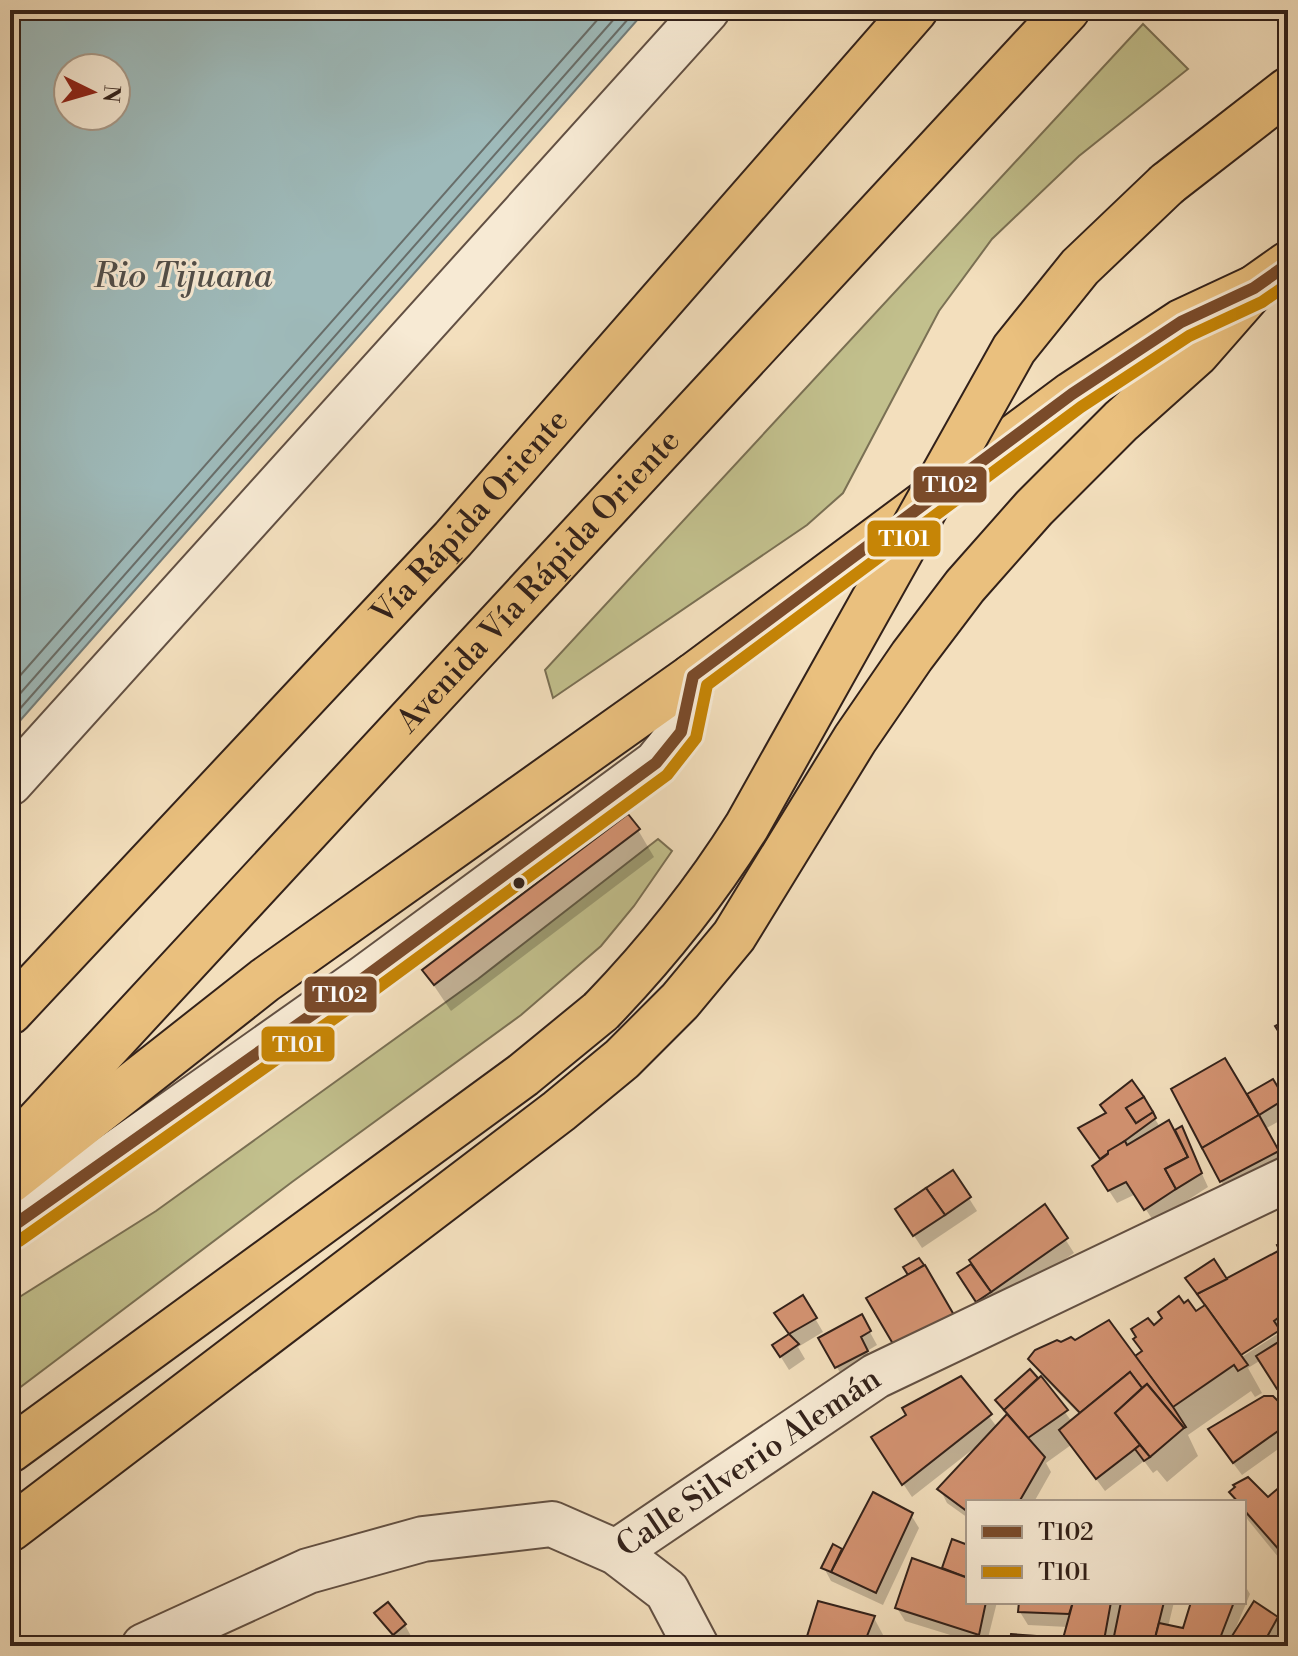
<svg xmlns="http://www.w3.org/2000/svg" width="1298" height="1656" font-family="'Libre Bodoni',serif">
<rect width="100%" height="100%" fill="#f3dfbd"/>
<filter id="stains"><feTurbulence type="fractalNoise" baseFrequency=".0025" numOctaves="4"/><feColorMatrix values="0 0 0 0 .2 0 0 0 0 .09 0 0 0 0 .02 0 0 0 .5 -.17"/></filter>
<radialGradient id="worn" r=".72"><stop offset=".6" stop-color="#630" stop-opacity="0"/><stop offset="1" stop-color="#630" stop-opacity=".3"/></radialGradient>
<g fill="#c2c08d" stroke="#7a7054" stroke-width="2">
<path d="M1143,24L1188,69L1079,156L992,239L939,311L843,493L807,525L553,698L545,670Z"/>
<path d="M658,839L672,851L634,906L601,946L521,1015L292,1182L10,1395V1303L156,1211L478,979Z"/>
</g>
<path fill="#9ebaba" stroke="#737d7a" stroke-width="2" fill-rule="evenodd" d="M10,10H646L10,732ZM68,68H116V116H68Z"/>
<g fill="#0003" fill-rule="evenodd">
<path d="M638,830L654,857L451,1011L424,971Z"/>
<path d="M1273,1081L1288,1108V1116L1265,1129L1285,1165L1229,1194L1221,1181L1246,1097Z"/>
<path d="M1132,1083L1160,1127L1174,1133L1181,1128L1208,1187L1154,1222L1136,1194L1117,1203L1102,1180L1101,1160L1080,1129L1108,1115Z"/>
<path d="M953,1173L977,1211L922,1248L905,1222Z"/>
<path d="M1044,1206L1074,1253L985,1314L960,1274Z"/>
<path d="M1288,1243V1331L1280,1335L1284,1341L1288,1338V1400L1261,1360L1248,1368L1262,1393L1255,1397L1251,1391L1188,1435L1198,1456L1167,1482L1157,1470L1153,1473L1144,1461L1105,1491L1071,1445L1046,1463L1051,1472L1034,1502H968V1518L947,1503L940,1489L978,1447L977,1446L912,1497L881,1451L960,1378L997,1427L1007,1416L997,1401L1030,1372L1038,1382L1043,1377L1031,1359L1143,1370V1353L1153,1328L1195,1314L1206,1307L1188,1279L1226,1281L1283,1250ZM1281,1327V1332L1234,1362L1232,1358ZM1044,1378L1080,1415L1072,1422L1042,1380Z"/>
<path d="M803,1298L823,1332L798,1347L805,1359L789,1370L774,1346L791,1336L776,1314Z"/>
<path d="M861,1316L877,1345L867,1351L874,1365L844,1380L821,1338Z"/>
<path d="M1281,1407L1288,1419L1286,1424L1288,1442L1242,1475L1218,1443Z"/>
<path d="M1288,1483V1569L1248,1520L1244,1513V1502H1237L1232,1493L1268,1499Z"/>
<path d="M911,1515L919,1528L883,1605L831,1581L824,1568L834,1547L843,1552Z"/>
<path d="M953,1541L968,1547V1602H997L986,1646L905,1621L897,1608L943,1570Z"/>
<path d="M1244,1584L1250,1594L1235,1630L1276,1618L1284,1632L1277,1646H1012L1013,1636L1065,1640L1068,1627L1028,1625L1020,1612L1021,1602H1118L1122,1608L1123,1602H1174L1168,1627L1184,1631L1193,1602H1244Z"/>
<path d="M377,1613L405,1625L412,1638L401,1646Z"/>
<path d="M874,1618L889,1646H806Z"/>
</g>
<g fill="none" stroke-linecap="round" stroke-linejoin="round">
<g stroke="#686e6a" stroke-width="2">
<path d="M10,687L606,10"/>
<path d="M10,705L622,10"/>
<path d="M10,720L636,10"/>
</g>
</g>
<g fill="#d49372" stroke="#32211a" stroke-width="2">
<path d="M628,814L640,829L434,985L422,970Z"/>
<path d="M1288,1019V1034L1282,1037L1275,1026Z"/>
<path d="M1225,1058L1259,1115L1202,1148L1171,1089Z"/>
<path d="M1273,1079L1285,1099L1259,1115L1247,1094Z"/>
<path d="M1132,1080L1144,1097L1126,1108L1136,1123L1153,1112L1156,1118L1100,1159L1078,1128L1106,1113L1100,1105Z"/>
<path d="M1144,1097L1153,1112L1136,1123L1126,1108Z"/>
<path d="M1259,1115L1279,1151L1220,1182L1202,1148Z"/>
<path d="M1169,1120L1188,1157L1165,1169L1176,1189L1144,1210L1126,1182L1108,1191L1092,1166L1108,1154V1151L1125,1141L1127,1145Z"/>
<path d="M1182,1126L1202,1173L1176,1189L1165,1169L1188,1157L1175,1130Z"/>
<path d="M953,1170L971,1197L945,1215L926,1188Z"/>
<path d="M926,1188L945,1215L913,1236L895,1209Z"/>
<path d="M1045,1204L1068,1238L991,1292L969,1260Z"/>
<path d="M1288,1241V1268L1277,1245Z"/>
<path d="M1280,1250L1288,1268V1334L1278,1318L1274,1321L1280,1330L1241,1355L1197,1294Z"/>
<path d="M919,1258L924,1265L908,1275L903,1267Z"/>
<path d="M1214,1259L1227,1279L1197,1294L1185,1278Z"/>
<path d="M971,1264L991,1292L976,1302L957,1273Z"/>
<path d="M925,1265L954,1315L896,1349L866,1298Z"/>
<path d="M803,1295L817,1318L789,1334L774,1313Z"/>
<path d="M1179,1296L1184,1303L1188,1300L1196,1311L1205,1305L1248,1365L1238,1371L1234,1365L1173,1407L1135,1356L1142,1351L1133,1339L1136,1337L1131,1329L1148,1318L1154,1325L1162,1318L1158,1312Z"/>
<path d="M862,1314L871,1331L861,1337L868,1351L835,1368L818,1338Z"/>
<path d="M1109,1320L1173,1407L1186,1427L1184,1428L1147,1384L1142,1388L1130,1372L1080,1413L1028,1359L1035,1350L1057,1340L1061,1342L1071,1337L1075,1340Z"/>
<path d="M789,1334L799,1344L780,1357L772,1345Z"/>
<path d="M1288,1336V1384L1277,1389L1256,1356Z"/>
<path d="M1030,1369L1038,1378L1004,1410L995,1400Z"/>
<path d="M1130,1372L1142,1388L1115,1413L1140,1445L1096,1479L1059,1430Z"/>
<path d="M961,1376L992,1414L902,1485L871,1437L906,1415L902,1408Z"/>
<path d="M1041,1376L1068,1410L1028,1438L1004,1410Z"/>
<path d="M1147,1384L1184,1428L1150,1457L1115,1413Z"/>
<path d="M1264,1396H1273L1283,1406L1280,1409L1285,1426L1233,1463L1208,1429Z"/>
<path d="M1007,1414L1045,1457L1019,1502H968V1512L937,1489Z"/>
<path d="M1140,1445L1150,1457L1144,1461L1135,1449Z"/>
<path d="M1248,1477L1268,1497L1288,1480V1560L1244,1510V1502H1238L1229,1492L1235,1487L1233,1485Z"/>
<path d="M873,1492L913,1513L876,1593L831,1572Z"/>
<path d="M952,1539L968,1545V1578L942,1568Z"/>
<path d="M833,1544L842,1549L831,1572L821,1568Z"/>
<path d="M912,1558L968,1578V1602H986L979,1635L895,1608Z"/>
<path d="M818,1601L875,1616L863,1646H804Z"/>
<path d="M1254,1601L1278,1617L1262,1646H1229L1227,1644Z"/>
<path d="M388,1602L406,1624L393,1635L374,1613Z"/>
<path d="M1019,1602H1073L1069,1614L1018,1612Z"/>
<path d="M1073,1602H1111L1103,1646H1061Z"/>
<path d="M1121,1602H1164L1153,1646H1112Z"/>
<path d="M1191,1602H1234L1217,1646H1153L1159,1623L1183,1628Z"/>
<path d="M1011,1634L1063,1638L1061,1646H1010Z"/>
</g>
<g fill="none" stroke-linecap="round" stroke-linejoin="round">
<g stroke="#625043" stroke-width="48">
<g id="minor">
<path d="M10,783L707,10"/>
<path d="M10,1228L364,978L656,763L681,732L693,676"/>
<path id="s1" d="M616,1552L876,1376L1288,1179"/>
<path d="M144,1646L308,1571L423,1539L552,1524L616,1552L667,1591L696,1646"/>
</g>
</g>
<g stroke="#32211a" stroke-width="48">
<g id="major">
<path d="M1167,184L1288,90"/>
<path id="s2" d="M10,1152L1067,10"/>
<path d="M10,1181L265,980L693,676L1072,394L1181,322L1254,288L1288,264"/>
<path d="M10,1450L523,1075L601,1011"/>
<path d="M10,1529L559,1111L622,1059L680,1001L734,936L855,739L912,656L965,586L1034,508L1121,421L1197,353L1254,288"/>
</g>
</g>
<g stroke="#32211a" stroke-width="48">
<g id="highway">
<path id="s3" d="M10,1012L453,539L915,10"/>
</g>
</g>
<use href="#minor" stroke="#f7ead4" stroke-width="44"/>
<use href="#major" stroke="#eac07e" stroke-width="44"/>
<use href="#highway" stroke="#eac07e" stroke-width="44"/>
<g stroke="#32211a" stroke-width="48" stroke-linecap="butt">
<path id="major-bridge" d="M601,1011C656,954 705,893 747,826L1014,349L1080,267L1167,184"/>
</g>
<use href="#major-bridge" stroke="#eac07e" stroke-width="44"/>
<g stroke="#f7ead4" stroke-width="18">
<path id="bus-1" d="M10,1228L364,978L656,763L681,732L693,676L1072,394L1181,322L1254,288L1288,264"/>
</g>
<g stroke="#f7ead4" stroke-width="18">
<path id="bus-2" d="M19,1241L373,991L667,775L696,738L707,685L1081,407L1189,336L1262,302L1288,284"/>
</g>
<use href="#bus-1" stroke="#7a4b2a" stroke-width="12"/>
<use href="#bus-2" stroke="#c68506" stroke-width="12"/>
</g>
<circle fill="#32211a" stroke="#f7ead4" stroke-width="3" cx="519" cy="883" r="7"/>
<g text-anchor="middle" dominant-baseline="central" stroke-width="6" stroke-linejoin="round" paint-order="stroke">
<g font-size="32" fill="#32211a" stroke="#f7ead4">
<text stroke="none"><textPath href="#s3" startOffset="676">Vía Rápida Oriente</textPath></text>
<text stroke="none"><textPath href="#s2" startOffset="778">Avenida Vía Rápida Oriente</textPath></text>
<text stroke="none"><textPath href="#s1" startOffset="160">Calle Silverio Alemán</textPath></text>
</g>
<g font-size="34" font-style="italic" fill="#524f4a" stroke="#f7ead4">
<text x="183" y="277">Rio Tijuana</text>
</g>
</g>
<g stroke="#f7ead4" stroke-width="3">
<rect x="912" y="465" width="76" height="39" rx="8" fill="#7a4b2a"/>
<rect x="866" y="519" width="76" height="39" rx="8" fill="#c68506"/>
<rect x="303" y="975" width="75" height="39" rx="8" fill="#7a4b2a"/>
<rect x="260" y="1025" width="76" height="38" rx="8" fill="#c68506"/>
</g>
<g font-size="22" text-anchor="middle" font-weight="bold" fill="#fff">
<text x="950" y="492">T102</text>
<text x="904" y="546">T101</text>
<text x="340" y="1002">T102</text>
<text x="298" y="1052">T101</text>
</g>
<rect width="1298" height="1656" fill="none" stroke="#f3dfbd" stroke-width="40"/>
<rect x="12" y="12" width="1274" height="1632" fill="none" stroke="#32211a" stroke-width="4"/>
<rect x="20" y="20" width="1258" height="1616" fill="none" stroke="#32211a" stroke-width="2"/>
<rect x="966" y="1500" width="280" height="104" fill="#f7ead4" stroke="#a89a8a" stroke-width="2"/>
<rect x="982" y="1526" width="40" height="12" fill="#7a4b2a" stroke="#a89a8a" stroke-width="2"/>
<text x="1038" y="1540" font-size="24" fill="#32211a">T102</text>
<rect x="982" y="1566" width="40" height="12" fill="#c68506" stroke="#a89a8a" stroke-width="2"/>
<text x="1038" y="1580" font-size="24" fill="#32211a">T101</text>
<g transform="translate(92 92) rotate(95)"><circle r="38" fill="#f7ead4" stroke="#a89a8a" stroke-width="2"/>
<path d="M0-6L14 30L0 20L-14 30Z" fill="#8f2418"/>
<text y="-12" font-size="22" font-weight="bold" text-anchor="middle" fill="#32211a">N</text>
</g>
<rect width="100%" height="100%" filter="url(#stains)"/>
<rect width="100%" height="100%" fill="url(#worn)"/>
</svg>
